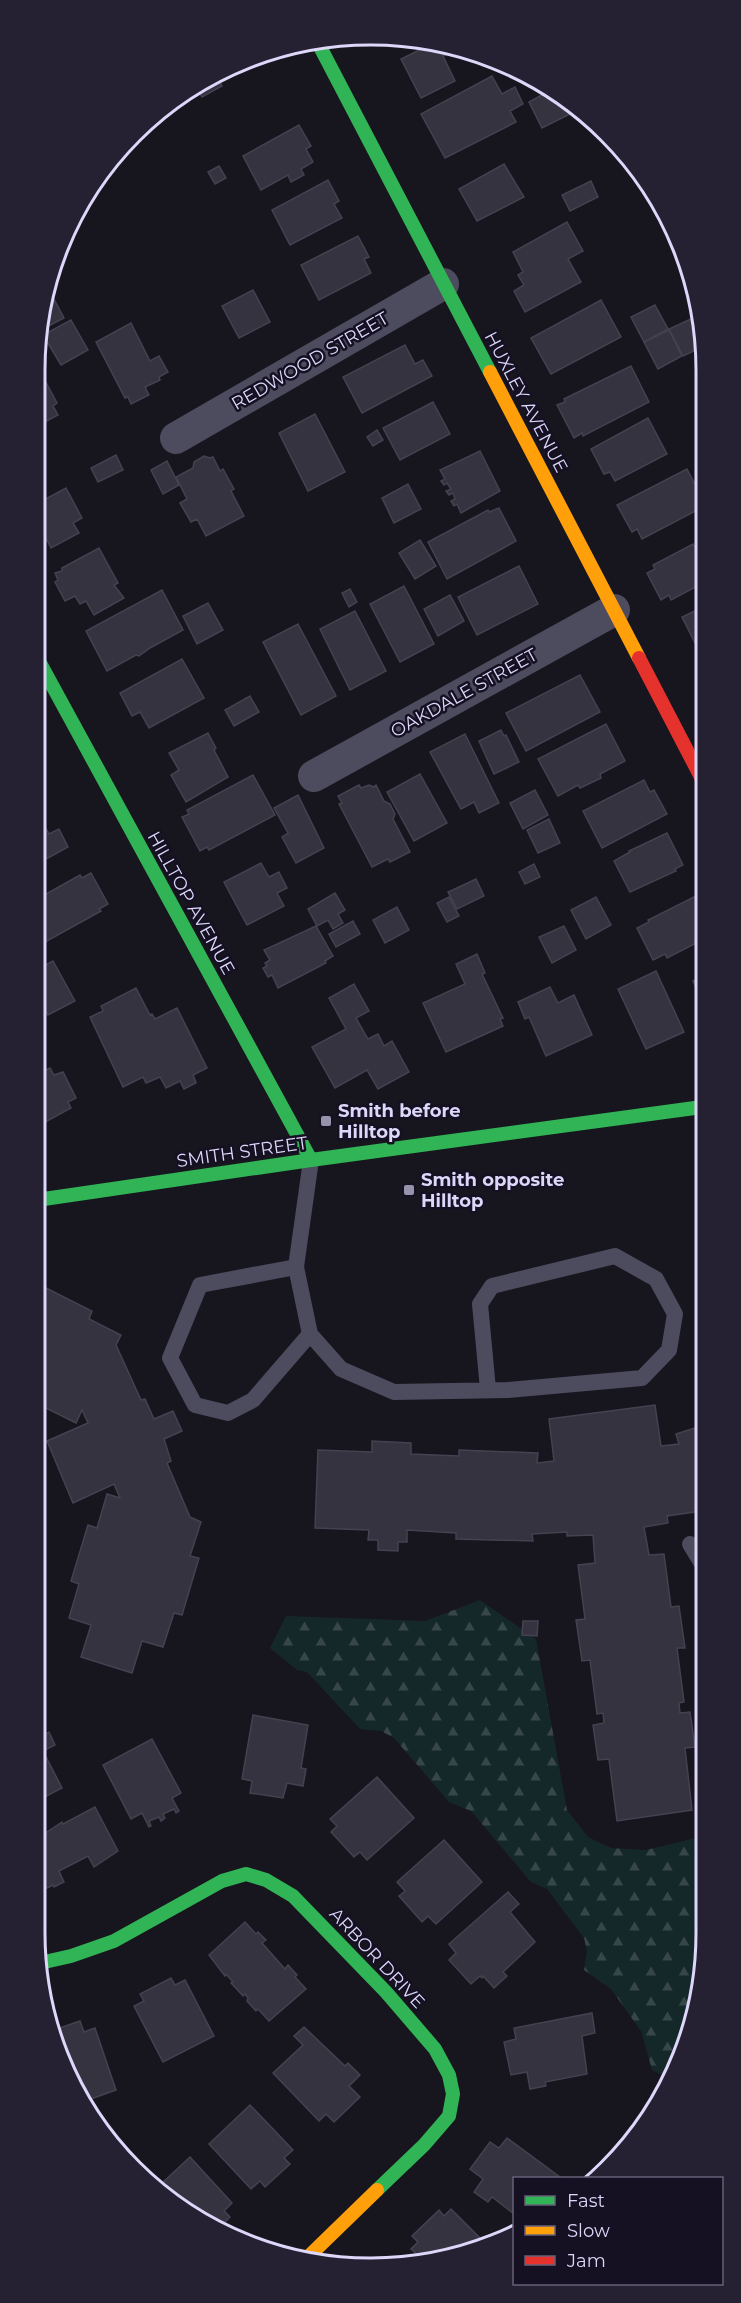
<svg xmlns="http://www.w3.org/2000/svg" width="741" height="2303" font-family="Montserrat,sans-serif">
<defs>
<pattern id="forest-firs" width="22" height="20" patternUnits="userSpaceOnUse" patternTransform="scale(1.5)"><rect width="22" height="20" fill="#152829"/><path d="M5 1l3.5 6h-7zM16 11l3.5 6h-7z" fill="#374649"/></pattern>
</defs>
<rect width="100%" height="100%" fill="#17151e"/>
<path fill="url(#forest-firs)" d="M480,1600L536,1639L567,1810L588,1837L611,1848L646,1850L700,1837V1998L667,2077L652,2070L641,2031L611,1989L584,1970L587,1951L584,1938L547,1889L531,1882L471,1811L449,1802L394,1738L381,1731L360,1729L307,1672L297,1670L270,1648L286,1616L425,1621Z"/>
<g fill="#363340" stroke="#454151" stroke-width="1.5">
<path d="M437,41L446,45L450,53L443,56L455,81L421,98L401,59Z"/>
<path d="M227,73L226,77L219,80L222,86L202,97L196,86Z"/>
<path d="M492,76L502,94L515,87L523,104L510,111L516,122L445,158L421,114Z"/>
<path d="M551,90L562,99L570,114L542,128L529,102Z"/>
<path d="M299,125L311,146L306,149L313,162L301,169L304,175L291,182L288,175L261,190L243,156Z"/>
<path d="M504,164L524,197L477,221L459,189Z"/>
<path d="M219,166L226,178L215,184L208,172Z"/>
<path d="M328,180L339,201L334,204L342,218L290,245L272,210Z"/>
<path d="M591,181L598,197L570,211L562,195Z"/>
<path d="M567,222L583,251L568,259L581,282L525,312L514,291L524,285L518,275L523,272L513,252Z"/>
<path d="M358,236L369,257L364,259L371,273L319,300L301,265Z"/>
<path d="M48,288L64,318L41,330V305Z"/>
<path d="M253,290L270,322L239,338L222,306Z"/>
<path d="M601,300L621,337L551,374L531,338Z"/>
<path d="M655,305L668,329L644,342L631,317Z"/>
<path d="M693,318L704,339V346L683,356L669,329Z"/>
<path d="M71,320L88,350L61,365L43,335Z"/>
<path d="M131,323L150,361L159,356L168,372L159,377L160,380L145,387L149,395L131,404L128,397L125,398L96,342Z"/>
<path d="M669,330L682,356L658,369L644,342Z"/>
<path d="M405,345L415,364L423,360L432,376L362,413L343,377Z"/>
<path d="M631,366L649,402L583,436L582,433L574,438L557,405L565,402L564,399Z"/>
<path d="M41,373L57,403L53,406L58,415L41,424Z"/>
<path d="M433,402L450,434L400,460L383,428Z"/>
<path d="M315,414L345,472L308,491L279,433Z"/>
<path d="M648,418L667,454L615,481L610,472L604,474L591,449Z"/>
<path d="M377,430L383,440L373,446L367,437Z"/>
<path d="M480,451L500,491L461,513L457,504L454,506L451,501L455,499L453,493L449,495L446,491L451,489L447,483L444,485L441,481L445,479L440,470Z"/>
<path d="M116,455L123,470L98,482L91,468Z"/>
<path d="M204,456L210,458L213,457L220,471L223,469L234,489L231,491L244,516L206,536L197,519L191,522L180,503L187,499L176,477L193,468L194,462Z"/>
<path d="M167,461L179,485L163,494L151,470Z"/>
<path d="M687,469L703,500V507L642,539L637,529L632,532L617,505Z"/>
<path d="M408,484L421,509L394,523L382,498Z"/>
<path d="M66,488L82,518L73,523L79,533L51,548L40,526V502Z"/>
<path d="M499,508L516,541L447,579L428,542L488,510L489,512Z"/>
<path d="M420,540L436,566L415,579L399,553Z"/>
<path d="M693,544L703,563V583L671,600L669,595L661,600L647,573L655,569L653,565Z"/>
<path d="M99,548L118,583L114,585L124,598L94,615L86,601L80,604L75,596L65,601L55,582L58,580L55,573L62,571V568Z"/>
<path d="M519,566L538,604L477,635L458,597Z"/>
<path d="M404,586L434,644L400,662L370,604Z"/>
<path d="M350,589L357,602L349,607L342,593Z"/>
<path d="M162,590L183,630L150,648L139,656L136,655L107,671L86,631Z"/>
<path d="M450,595L464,621L438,636L424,609Z"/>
<path d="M208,603L223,630L197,644L183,616Z"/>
<path d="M703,607V649L699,651L682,617Z"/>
<path d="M355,611L386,671L350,690L320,629Z"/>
<path d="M298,624L336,696L301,715L263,642Z"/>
<path d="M182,659L204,698L149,728L140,712L132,716L120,693Z"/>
<path d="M580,675L600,712L526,751L506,713Z"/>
<path d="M250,696L259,712L234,726L225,710Z"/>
<path d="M606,724L625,761L600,774L601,778L580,788L578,785L558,796L538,759Z"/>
<path d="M501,730L504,736L506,735L519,762L494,774L479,741Z"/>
<path d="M208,733L216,748L214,750L228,777L186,802L171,775L179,770L169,753Z"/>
<path d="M465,734L499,803L479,813L474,802L461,809L430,752Z"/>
<path d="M420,774L447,823L414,841L387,792Z"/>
<path d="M253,775L275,815L209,850L207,847L200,851L182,817L189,814L187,810Z"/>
<path d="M644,780L650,792L654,790L667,814L602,848L583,811Z"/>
<path d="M359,785L361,788L369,785L374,787L376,785L384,801L390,804L395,814L393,819L410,852L390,862L388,859L372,867L339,804L342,803L338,796Z"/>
<path d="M535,790L548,815L523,829L510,803Z"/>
<path d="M298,795L324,848L296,863L282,837L288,833L274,808Z"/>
<path d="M39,817L49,834L59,829L68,847L39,863Z"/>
<path d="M549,819L560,843L538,853L527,830Z"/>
<path d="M667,833L683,865L675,869L676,871L630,892L614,861L630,852L629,851Z"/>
<path d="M261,863L269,877L279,872L287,888L277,893L284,906L247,925L224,882Z"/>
<path d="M534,864L540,877L525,884L519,872Z"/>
<path d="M91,873L108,904L99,909L101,911L38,946L39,898L80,875L82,878Z"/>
<path d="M476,879L484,896L457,909L448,892Z"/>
<path d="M335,893L345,910L338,914L343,923L333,929L328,920L317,926L308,909Z"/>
<path d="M702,893V940L667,958L665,954L653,960L637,928L649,922L648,920Z"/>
<path d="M449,897L459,916L447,922L437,903Z"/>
<path d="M596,897L611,925L586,939L571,910Z"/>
<path d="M397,907L409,930L385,943L373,920Z"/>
<path d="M353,921L360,934L336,947L329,934Z"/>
<path d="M316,926L333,956L325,961L326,963L278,988L272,975L268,977L263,968L267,966L265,963L270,960L264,950Z"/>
<path d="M564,926L576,950L552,963L539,937Z"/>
<path d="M477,954L485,973L482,974L503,1018L500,1019L503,1026L446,1052L423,1003L465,984L456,964Z"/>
<path d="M53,961L75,1001L48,1015L38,996V969Z"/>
<path d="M656,971L684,1032L646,1049L618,989Z"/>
<path d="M702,977V1001L693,981Z"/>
<path d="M354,984L369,1011L356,1018L368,1039L378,1034L384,1046L392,1041L409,1072L378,1089L367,1070L335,1088L312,1047L346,1029L329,998Z"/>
<path d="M550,987L558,1003L574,995L592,1035L546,1056L529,1017L525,1019L518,1002Z"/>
<path d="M136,988L150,1015L152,1014L155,1019L177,1008L207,1068L193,1075L196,1083L184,1089L180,1081L166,1088L160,1077L146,1083L143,1077L123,1087L90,1017L103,1011L101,1006Z"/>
<path d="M50,1068L54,1075L63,1072L76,1098L68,1102L71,1108L38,1126V1074Z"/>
<path d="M40,1285L92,1311L89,1319L121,1335L116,1345L141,1400L145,1399L154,1419L173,1411L182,1431L164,1439L171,1461L167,1463L190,1517L201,1522L190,1556L199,1558L182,1615L174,1613L163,1647L142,1641L132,1673L81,1657L91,1625L69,1618L79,1584L71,1581L88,1525L97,1528L107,1494L120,1498L114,1484L73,1503L47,1441L88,1423L82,1410L76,1423L44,1407L41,1414L37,1412V1291Z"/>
<path d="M655,1405L661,1446L679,1444L676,1434L701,1426V1511L667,1516L668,1523L644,1527L649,1555L664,1554L671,1607L679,1606L685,1648H677L684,1702L679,1703L680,1713L690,1712L695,1747L685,1748L692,1810L617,1821L609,1759L598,1760L593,1725L604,1723L603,1713L597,1714L590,1660L582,1661L576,1620L585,1619L578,1565L595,1563L593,1535L567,1536V1532L532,1534L533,1541L456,1539V1533L407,1530V1542H398V1551L378,1550V1540H368L369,1530L315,1528L318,1450L372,1452V1441L411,1443V1454L459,1456V1450L538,1453L537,1463L554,1461L549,1419Z"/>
<path d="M523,1621H538L537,1636L522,1635Z"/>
<path d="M253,1715L308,1725L301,1768L306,1769L303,1786L287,1783L283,1798L250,1793L252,1781L242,1779Z"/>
<path d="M49,1732L55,1745L43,1751L62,1788L35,1802V1740Z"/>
<path d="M152,1739L181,1793L172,1798L179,1811L176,1813L174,1809L163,1814L165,1818L161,1821L159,1817L149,1821L151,1826L149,1827L142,1813L131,1819L103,1765Z"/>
<path d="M377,1777L414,1818L367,1860L360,1852L354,1857L331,1832L337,1826L330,1819Z"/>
<path d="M95,1807L118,1851L94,1867L88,1856L59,1871L64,1882L54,1887L53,1885L39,1892L35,1884V1840L62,1822L63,1824Z"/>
<path d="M444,1840L482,1882L436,1924L428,1916L422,1922L399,1896L405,1891L397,1882Z"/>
<path d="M508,1892L519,1904L510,1912L535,1942L503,1972L507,1976L494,1988L483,1976L482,1978L480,1976L471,1984L449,1960L456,1953L449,1944Z"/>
<path d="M245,1922L256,1934L258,1932L266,1940L262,1943L285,1969L288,1965L297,1975L295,1977L306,1989L269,2021L258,2009L256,2011L247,2001L248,1998L245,1994L243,1996L231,1983L233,1982L226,1974L225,1976L209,1955Z"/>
<path d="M171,1978L175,1985L185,1980L214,2036L163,2062L134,2006L144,2001L140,1994Z"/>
<path d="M592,2013L595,2033L582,2036L587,2074L545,2082L546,2086L530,2089L527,2072L511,2075L504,2042L516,2039L514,2028Z"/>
<path d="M80,2021L84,2032L95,2028L116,2090L85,2101L60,2061L54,2030Z"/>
<path d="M304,2027L345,2066L348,2063L360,2075L349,2086L360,2097L334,2122L326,2114L319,2121L273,2073L303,2045L294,2036Z"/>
<path d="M250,2105L293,2150L284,2158L290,2164L265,2187L260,2181L251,2189L209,2144Z"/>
<path d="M507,2138L560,2177L559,2178H514V2214L492,2197L488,2202L474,2192L483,2179L470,2169L490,2142L499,2148Z"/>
<path d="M190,2157L232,2203L224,2211L230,2217L217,2230L159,2186Z"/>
<path d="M451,2209L486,2244L457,2257L422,2259L411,2249L418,2242L412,2236L439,2210L444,2216Z"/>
</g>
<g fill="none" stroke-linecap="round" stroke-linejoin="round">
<g stroke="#4d4b5e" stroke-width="16">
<path d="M311,1160L296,1267L310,1334L341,1369L394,1392L508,1390L642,1378L669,1350L675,1314L656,1279L615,1256L492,1286L480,1304L488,1389"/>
<path d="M296,1267L200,1285L170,1358L195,1405L228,1413L253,1400L310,1334"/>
<path d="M690,1544L701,1562"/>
</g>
<g stroke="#4d4b5e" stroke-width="32">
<path d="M176,438L443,284"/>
<path d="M314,776L614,610"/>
</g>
<g stroke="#30b455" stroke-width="14">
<path d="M317,41L490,372"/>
<path d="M40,663L311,1160"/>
<path d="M37,1200L311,1160L702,1107"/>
<path d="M40,1963L71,1956L114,1941L222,1881L246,1874L266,1880L293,1896L386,1992L435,2049L449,2075L453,2094L449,2116L424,2145L377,2190"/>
</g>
<g stroke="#ff9f0a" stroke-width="14">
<path d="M490,372L639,658"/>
<path d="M306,2259L377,2190"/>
</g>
<path stroke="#e5322d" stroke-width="14" d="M639,658L703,781"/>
</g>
<g fill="#9893ad" stroke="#151122" stroke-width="2">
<rect x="320" y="1115" width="12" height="12" rx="3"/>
<rect x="403" y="1184" width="12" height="12" rx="3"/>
</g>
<g text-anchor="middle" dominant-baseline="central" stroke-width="5" stroke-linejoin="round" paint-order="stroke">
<g font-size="18" fill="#ddd7fa" stroke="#151122">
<text transform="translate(310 361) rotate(-30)">REDWOOD STREET</text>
<text transform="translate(526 402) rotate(62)">HUXLEY AVENUE</text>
<text transform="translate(464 693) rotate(-29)">OAKDALE STREET</text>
<text transform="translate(191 903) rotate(61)">HILLTOP AVENUE</text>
<text transform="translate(242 1152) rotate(-8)">SMITH STREET</text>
<text transform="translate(377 1958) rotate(47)">ARBOR DRIVE</text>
</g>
<g font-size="18" font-weight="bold" fill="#ddd7fa" stroke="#151122" text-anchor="start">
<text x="338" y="1111">Smith before<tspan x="338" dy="21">Hilltop</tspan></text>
<text x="421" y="1180">Smith opposite<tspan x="421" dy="21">Hilltop</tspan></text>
</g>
</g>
<path d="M0 0H741V2303H0ZM370 45H371A325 325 0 0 1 696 370V1933A325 325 0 0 1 371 2258H370A325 325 0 0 1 45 1933V370A325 325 0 0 1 370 45Z" fill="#252133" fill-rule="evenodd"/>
<path fill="none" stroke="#ddd7fa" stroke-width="3" d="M370 45H371A325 325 0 0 1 696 370V1933A325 325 0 0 1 371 2258H370A325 325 0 0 1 45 1933V370A325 325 0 0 1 370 45Z"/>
<rect x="513" y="2177" width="210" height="108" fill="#151122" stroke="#656078" stroke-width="1.5"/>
<rect x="525" y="2196" width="30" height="9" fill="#30b455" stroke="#656078" stroke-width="1.5"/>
<text x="567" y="2207" font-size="18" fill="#ddd7fa">Fast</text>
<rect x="525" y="2226" width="30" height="9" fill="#ff9f0a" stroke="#656078" stroke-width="1.5"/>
<text x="567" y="2237" font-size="18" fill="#ddd7fa">Slow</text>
<rect x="525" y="2256" width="30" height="9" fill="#e5322d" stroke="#656078" stroke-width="1.5"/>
<text x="567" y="2267" font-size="18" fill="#ddd7fa">Jam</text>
</svg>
